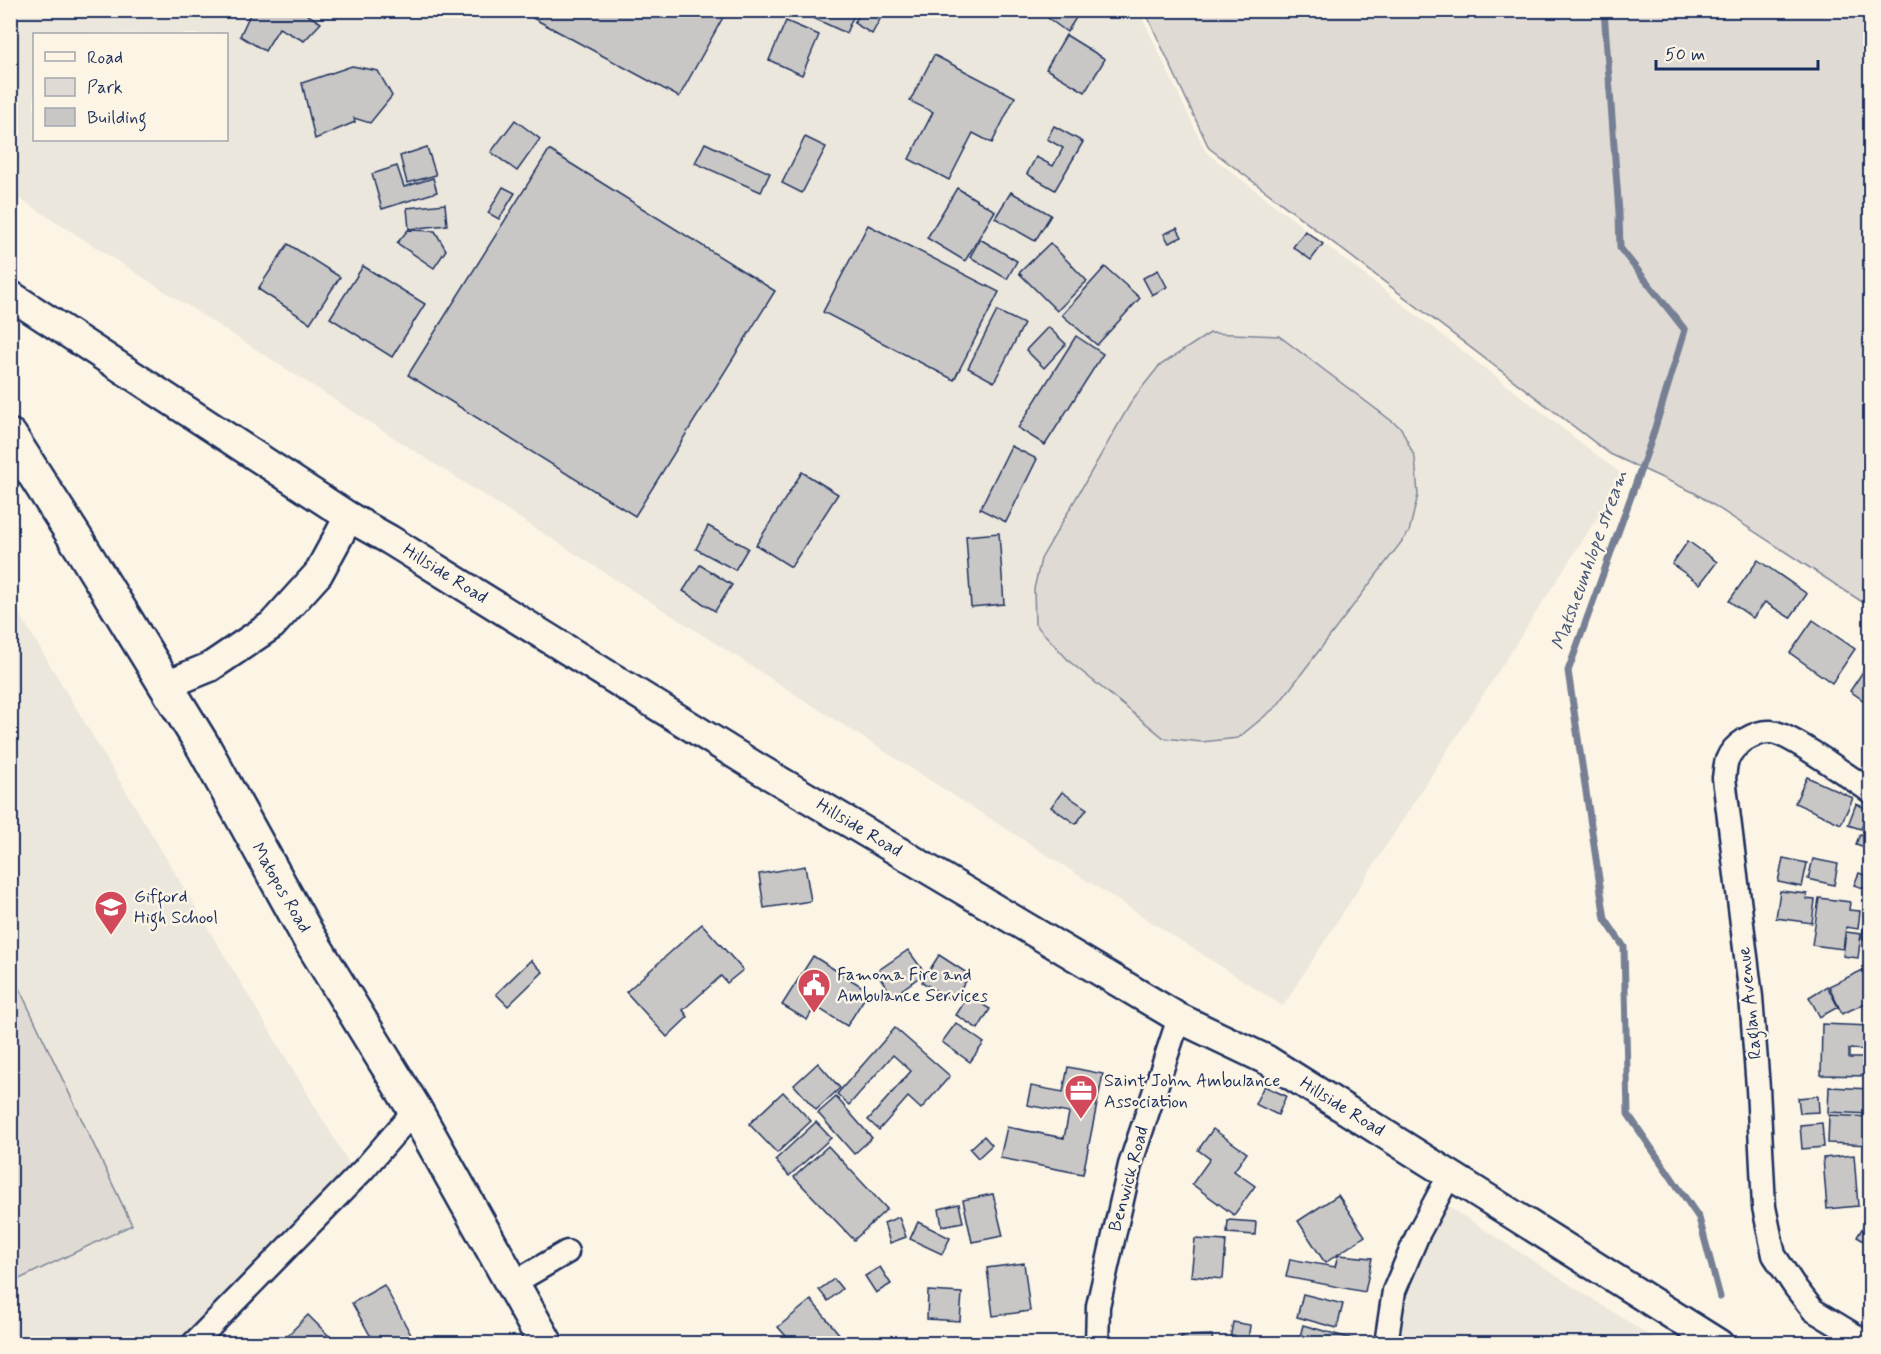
<svg xmlns="http://www.w3.org/2000/svg" width="1881" height="1354" font-family="Mynerve,sans-serif">
<rect width="100%" height="100%" fill="#fcf5e5"/>
<filter id="ink" filterUnits="userSpaceOnUse"><feTurbulence type="fractalNoise" baseFrequency=".0167" numOctaves="2"/><feDisplacementMap in="SourceGraphic" scale="12" xChannelSelector="R" yChannelSelector="G"/><feConvolveMatrix kernelMatrix="1 2 1 2 8 2 1 2 1" color-interpolation-filters="sRGB"/></filter>
<g filter="url(#ink)">
<g fill="#ece7dc" fill-rule="evenodd">
<path d="M10,11H1139L1206,152L1624,476L1283,1006L11,193ZM34,34H226V140H34Z"/>
<path d="M10,598L352,1168L176,1343H11Z"/>
<path d="M1443,1203L1661,1343L1394,1344L1402,1289Z"/>
</g>
<g fill="#dfdbd4" stroke="#7d8599" stroke-width="1.5">
<path d="M1145,11H1870V607L1695,493L1610,454L1209,148Z"/>
<path d="M1210,333L1279,336L1401,428L1415,458L1418,495L1409,532L1277,706L1238,738L1202,742L1164,738L1070,662L1035,624L1034,589L1041,559L1133,399L1159,366Z"/>
<path d="M10,969L132,1225L11,1283H10Z"/>
</g>
<g fill="none" stroke-linecap="round" stroke-linejoin="round">
<path stroke="#767f94" stroke-width="7" d="M1604,10L1619,213L1620,248L1685,330L1650,444L1568,671L1605,919L1624,947L1628,1114L1699,1218L1720,1297"/>
</g>
<g fill="#c8c7c6" stroke="#1b2f5e" stroke-width="1.5">
<path d="M252,10H300L321,23L304,41L279,28L265,51L240,36Z"/>
<path d="M518,10H727L679,97Z"/>
<path d="M796,10H856L846,33Z"/>
<path d="M861,10H885L872,34L854,23Z"/>
<path d="M1037,10H1081L1067,32Z"/>
<path d="M786,21L819,35L802,75L769,60Z"/>
<path d="M1066,35L1105,59L1085,92L1046,69Z"/>
<path d="M934,55L1015,97L992,143L973,133L949,180L909,159L933,112L910,101Z"/>
<path d="M352,66L378,71L392,96L370,123L354,118L355,122L315,139L302,83Z"/>
<path d="M515,120L540,139L517,171L491,152Z"/>
<path d="M1054,126L1083,142L1055,190L1027,174L1036,157L1053,166L1063,148L1047,139Z"/>
<path d="M805,137L826,147L802,193L782,183Z"/>
<path d="M705,143L770,173L761,192L695,163Z"/>
<path d="M427,147L436,175L407,183L400,156Z"/>
<path d="M549,150L775,291L635,516L408,375Z"/>
<path d="M397,166L404,187L433,178L437,192L382,209L372,174Z"/>
<path d="M503,187L515,193L499,219L488,213Z"/>
<path d="M957,188L995,211L965,261L927,238Z"/>
<path d="M1011,192L1051,215L1035,241L995,218Z"/>
<path d="M445,204L447,225L409,229L407,208Z"/>
<path d="M868,225L999,292L954,380L823,312Z"/>
<path d="M1177,228L1182,237L1169,243L1164,234Z"/>
<path d="M408,230L435,231L446,250L434,268L397,243Z"/>
<path d="M1305,231L1323,244L1311,260L1293,247Z"/>
<path d="M980,239L1017,261L1007,279L970,257Z"/>
<path d="M1050,243L1087,281L1057,311L1019,273Z"/>
<path d="M288,244L340,277L310,323L258,289Z"/>
<path d="M363,266L425,304L392,357L330,318Z"/>
<path d="M1105,267L1140,298L1097,345L1062,315Z"/>
<path d="M1158,270L1167,287L1152,295L1143,278Z"/>
<path d="M997,311L1024,324L994,382L968,368Z"/>
<path d="M1048,327L1066,344L1044,368L1026,350Z"/>
<path d="M1076,336L1103,354L1045,445L1018,428Z"/>
<path d="M1011,446L1037,459L1006,522L980,509Z"/>
<path d="M802,472L838,494L791,567L756,545Z"/>
<path d="M708,526L748,548L735,570L696,549Z"/>
<path d="M999,533L1004,604L971,607L966,536Z"/>
<path d="M1688,541L1717,562L1700,584L1672,564Z"/>
<path d="M1758,560L1807,594L1790,618L1765,602L1753,618L1729,601Z"/>
<path d="M700,565L732,585L715,611L683,591Z"/>
<path d="M1813,620L1855,649L1832,683L1790,653Z"/>
<path d="M1870,661V705L1850,691Z"/>
<path d="M1807,777L1853,798L1841,824L1795,803Z"/>
<path d="M1062,792L1087,809L1076,824L1051,807Z"/>
<path d="M1856,804L1868,809L1861,829L1848,825Z"/>
<path d="M1860,834L1870,838V849L1856,844Z"/>
<path d="M1783,858L1807,863L1802,887L1778,882Z"/>
<path d="M1813,859L1838,864L1834,885L1808,879Z"/>
<path d="M805,866L811,901L764,908L759,874Z"/>
<path d="M1859,873L1870,877L1869,890L1854,885Z"/>
<path d="M1780,891L1807,894L1806,899L1815,900L1812,923L1776,918Z"/>
<path d="M1819,898L1850,902L1849,910L1860,911L1858,929L1846,927L1843,949L1812,945Z"/>
<path d="M1865,918L1870,919V941L1862,939Z"/>
<path d="M702,924L743,970L727,983L721,976L683,1010L688,1017L667,1037L626,992Z"/>
<path d="M1846,932L1861,934L1858,958L1843,956Z"/>
<path d="M908,950L925,973L893,996L876,972Z"/>
<path d="M939,955L970,975L953,1001L922,982Z"/>
<path d="M813,956L869,991L847,1026L815,1006L807,1020L782,1005Z"/>
<path d="M531,960L543,972L508,1006L496,994Z"/>
<path d="M1863,970L1870,986V1001L1842,1014L1829,986Z"/>
<path d="M1827,986L1838,1007L1820,1017L1809,997Z"/>
<path d="M968,996L990,1009L978,1029L956,1015Z"/>
<path d="M956,1023L984,1043L970,1062L942,1042Z"/>
<path d="M1822,1024L1870,1026L1869,1050L1849,1049V1058H1868V1076L1821,1075Z"/>
<path d="M895,1028L950,1076L921,1109L908,1097L879,1130L868,1120L911,1071L893,1055L849,1105L837,1094Z"/>
<path d="M818,1063L840,1088L816,1110L794,1085Z"/>
<path d="M1068,1067L1103,1074L1083,1174L1000,1158L1007,1127L1064,1138L1069,1113L1027,1105L1031,1086L1063,1092Z"/>
<path d="M1264,1086L1286,1096L1278,1115L1255,1104Z"/>
<path d="M1829,1087L1870,1089V1114L1828,1112Z"/>
<path d="M783,1092L811,1121L777,1153L749,1124Z"/>
<path d="M1818,1096L1819,1112L1800,1113L1798,1098Z"/>
<path d="M836,1097L872,1138L854,1154L818,1113Z"/>
<path d="M1829,1115L1870,1117V1145L1828,1143Z"/>
<path d="M816,1122L831,1138L789,1176L775,1160Z"/>
<path d="M1822,1123L1824,1147L1802,1149L1800,1125Z"/>
<path d="M1213,1129L1247,1153L1234,1171L1255,1186L1234,1215L1192,1184L1210,1159L1198,1150Z"/>
<path d="M984,1136L992,1145L978,1158L970,1149Z"/>
<path d="M828,1146L887,1209L854,1240L794,1177Z"/>
<path d="M1854,1155L1858,1206L1827,1209L1823,1158Z"/>
<path d="M993,1194L1003,1236L972,1242L963,1200Z"/>
<path d="M1338,1195L1365,1236L1325,1263L1298,1221Z"/>
<path d="M959,1204L963,1222L942,1226L939,1209Z"/>
<path d="M1870,1215V1245L1857,1237Z"/>
<path d="M899,1217L906,1237L890,1243L884,1223Z"/>
<path d="M1228,1220L1256,1222L1255,1235L1227,1233Z"/>
<path d="M918,1222L950,1238L942,1254L910,1239Z"/>
<path d="M1195,1239L1226,1241L1223,1279L1191,1276Z"/>
<path d="M1338,1255L1372,1258L1365,1292L1286,1277L1290,1259L1335,1267Z"/>
<path d="M1024,1263L1030,1311L993,1316L987,1268Z"/>
<path d="M880,1267L891,1284L876,1293L865,1276Z"/>
<path d="M834,1279L842,1289L828,1301L819,1290Z"/>
<path d="M384,1285L416,1344H375L352,1303Z"/>
<path d="M928,1291L962,1293L960,1321L927,1319Z"/>
<path d="M1303,1294L1343,1304L1337,1328L1297,1317Z"/>
<path d="M811,1300L845,1341L842,1344H793L778,1327Z"/>
<path d="M308,1315L337,1344H279Z"/>
<path d="M1233,1322L1250,1325L1248,1341L1230,1339Z"/>
<path d="M1303,1325L1356,1340L1355,1344H1298Z"/>
<path d="M1212,1335L1213,1344H1182L1181,1336Z"/>
</g>
<g fill="none" stroke-linecap="round" stroke-linejoin="round">
<g stroke="#1b2f5e" stroke-width="27">
<g id="minor">
<path d="M512,1284L567,1252"/>
<path d="M193,1344L363,1170L415,1110"/>
<path d="M1097,1344L1098,1306L1130,1165L1179,1018"/>
<path d="M1386,1344L1394,1291L1418,1234L1450,1174"/>
<path d="M1869,1344L1813,1310L1795,1287L1774,1255L1764,1207L1758,1088L1751,997L1724,778C1725,773 1725,765 1727,760C1733,744 1755,731 1771,732C1789,733 1852,779 1870,791"/>
</g>
</g>
<g stroke="#1b2f5e" stroke-width="33">
<g id="tertiary">
<path d="M10,295L349,517L390,540L756,767L1179,1018L1267,1060L1719,1344"/>
<path d="M166,685L210,667L272,625L318,574L349,517"/>
</g>
</g>
<g stroke="#1b2f5e" stroke-width="38">
<path id="secondary" d="M10,436L81,547L203,746L308,936L415,1110L546,1344"/>
</g>
<use href="#minor" stroke="#fcf5e5" stroke-width="22"/>
<use href="#tertiary" stroke="#fcf5e5" stroke-width="28"/>
<use href="#secondary" stroke="#fcf5e5" stroke-width="33"/>
</g>
</g>
<defs>
<g id="school-pin" transform="scale(1.725)"><path d="M0 17L-7.5 6A9.5 9.5 0 1 1 7.5 6Z" fill="#d1495b" stroke="#fcf5e5"/><path d="M0-5L7-2L0 1L-7-2ZM-4 1L0 2.5L4 1V4Q0 6-4 4Z" fill="#fff"/></g>
<g id="civic-pin" transform="scale(1.725)"><path d="M0 17L-7.5 6A9.5 9.5 0 1 1 7.5 6Z" fill="#d1495b" stroke="#fcf5e5"/><path d="M-.6-6.5H3V-4.5H.6V-3L4-1V1h2V6H-6V1h2V-1L-.6-3ZM-1.2 2.5V6h2.4V2.5Z" fill="#fff"/></g>
<g id="office-pin" transform="scale(1.725)"><path d="M0 17L-7.5 6A9.5 9.5 0 1 1 7.5 6Z" fill="#d1495b" stroke="#fcf5e5"/><path d="M-6-3h4V-5.5h4V-3h4V5H-6ZM-1-4.5V-3h2v-1.5ZM-6 0V1H6V0Z" fill="#fff"/></g>
</defs>
<g fill-rule="evenodd">
<use href="#school-pin" x="111" y="907"/>
<use href="#civic-pin" x="814" y="985"/>
<use href="#office-pin" x="1081" y="1091"/>
</g>
<g text-anchor="middle" dominant-baseline="central" stroke-width="5" stroke-linejoin="round" paint-order="stroke">
<g font-size="18" fill="#1b2f5e" stroke="#fcf5e5">
<text transform="translate(445 574) rotate(32)">Hillside Road</text>
<text transform="translate(859 828) rotate(31)">Hillside Road</text>
<text transform="translate(281 888) rotate(60)">Matopos Road</text>
<text transform="translate(1750 1003) rotate(-96)">Raglan Avenue</text>
<text transform="translate(1342 1107) rotate(32)">Hillside Road</text>
<text transform="translate(1129 1179) rotate(-75)">Benwick Road</text>
</g>
<g font-size="18" fill="#1b2f5e" stroke="#fcf5e5" text-anchor="start">
<text x="134" y="897">Gifford<tspan x="134" dy="21">High School</tspan></text>
<text x="837" y="975">Famona Fire and<tspan x="837" dy="21">Ambulance Services</tspan></text>
<text x="1104" y="1081">Saint John Ambulance<tspan x="1104" dy="21">Association</tspan></text>
</g>
<g font-size="20" font-style="italic" fill="#485779" stroke="#fcf5e5">
<text transform="translate(1590 560) rotate(-70)">Matsheumhlope stream</text>
</g>
</g>
<rect width="1881" height="1354" fill="none" stroke="#fcf5e5" stroke-width="36"/>
<rect x="18" y="18" width="1845" height="1318" fill="none" stroke="#1b2f5e" stroke-width="2" filter="url(#ink)"/>
<rect x="33" y="33" width="195" height="108" fill="#fcf5e5" stroke="#a2a6af" stroke-width="1.5"/>
<rect x="45" y="52" width="30" height="9" fill="#fcf5e5" stroke="#a2a6af" stroke-width="1.5"/>
<text x="87" y="63" font-size="18" fill="#1b2f5e">Road</text>
<rect x="45" y="78" width="30" height="18" fill="#dfdbd4" stroke="#a2a6af" stroke-width="1.5"/>
<text x="87" y="93" font-size="18" fill="#1b2f5e">Park</text>
<rect x="45" y="108" width="30" height="18" fill="#c8c7c6" stroke="#a2a6af" stroke-width="1.5"/>
<text x="87" y="123" font-size="18" fill="#1b2f5e">Building</text>
<path d="M1656 60v9h162v-9" fill="none" stroke="#1b2f5e" stroke-width="3"/>
<text x="1665" y="60" font-size="18" fill="#1b2f5e" stroke="#fcf5e5" stroke-width="4.5" paint-order="stroke">50 m</text>
</svg>
